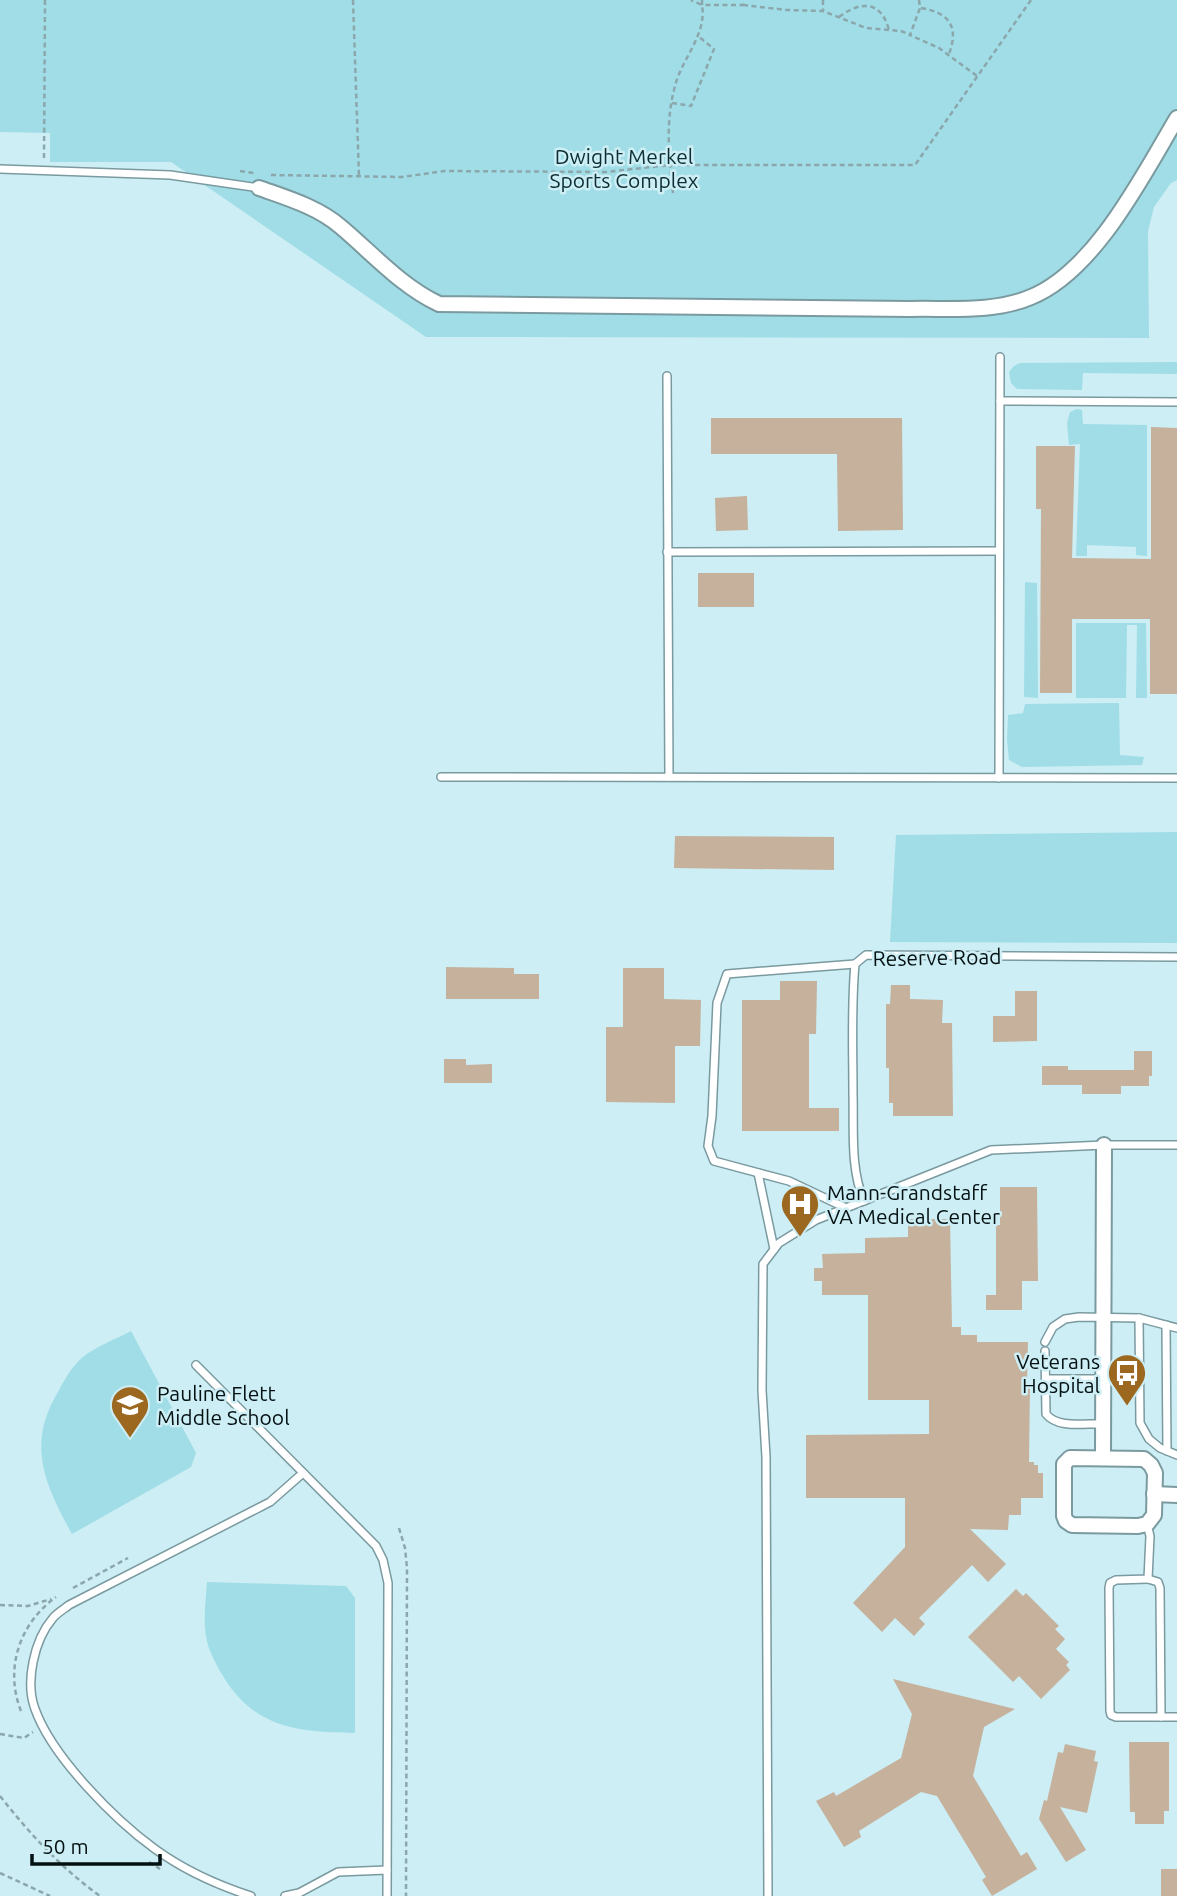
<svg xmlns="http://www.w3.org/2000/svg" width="1177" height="1896" font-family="Ubuntu,sans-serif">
<rect width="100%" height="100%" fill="#cceef4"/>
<g fill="#a0dde7">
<path d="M0,0H1177V180L1171,183L1154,207L1148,231L1149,338L426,337L171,162H50V133L0,132Z"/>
<path d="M1177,362V374L1083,373L1082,390L1017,389L1011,383L1009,372L1014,366L1020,363Z"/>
<path d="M1077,409L1082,410L1083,424L1147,425V556L1136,555V547L1087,545V556H1076L1080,444L1069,445L1067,423L1070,412Z"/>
<path d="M1025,582L1037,583L1038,698L1024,697Z"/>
<path d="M1076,623H1146L1147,698H1136L1137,625H1127L1126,698H1076Z"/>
<path d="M1119,703L1120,755L1144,757L1142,765L1022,767L1009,760L1007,740L1008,715L1023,713L1025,704Z"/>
<path d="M1177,832V943L890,942L896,835Z"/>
<path d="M131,1331L196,1453L191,1467L72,1534C45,1484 26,1445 58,1392C65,1379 72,1366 83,1357C97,1346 116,1339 131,1331Z"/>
<path d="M207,1582L346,1586L355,1598V1733C299,1732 255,1729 223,1676C216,1664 208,1650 206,1636C203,1619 206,1599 207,1582Z"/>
</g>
<g fill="#c5b19c">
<path d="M711,418H902L903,530L838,531L837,454H711Z"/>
<path d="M1151,427L1177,428V694H1150V619H1072V693H1040L1041,509H1036V446H1075L1072,558L1151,559Z"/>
<path d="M747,496L748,530L716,531L715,498Z"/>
<rect x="698" y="573" width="56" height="34"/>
<path d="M675,836L834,837V870L674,868Z"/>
<path d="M446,967L514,968V974H539V999H446Z"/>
<path d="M623,968H664V999L701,1000L700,1046H675V1103L606,1102V1027H623Z"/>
<path d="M780,981H817L816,1034H809V1108H839V1131H742V1000H780Z"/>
<path d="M891,985H910V999L943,1000L942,1023H952L953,1116H893V1103H889V1068H886V1004H890Z"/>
<path d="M1015,991H1037V1041L993,1042V1016H1015Z"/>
<path d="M1134,1051H1152V1076H1149V1086H1121V1094H1082V1085H1042V1066H1068V1070H1134Z"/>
<path d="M444,1059H466V1065L492,1064V1083H444Z"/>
<path d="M1000,1187H1037L1038,1281H1022V1310H986V1295H996V1225H1000Z"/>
<path d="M908,1219H950L952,1327H961V1335H977V1342H1028L1027,1383H1030L1029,1462H1034V1465H1038V1473H1043V1498H1021V1515H1009L1008,1530L970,1529L1006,1564L988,1582L972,1565L919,1618L925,1624L914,1636L895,1618L882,1632L853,1603L905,1547V1498H806V1435L929,1434V1400H868V1295H822V1281H814V1268H823L822,1254L865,1253V1238L908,1237Z"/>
<path d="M1016,1589L1023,1596L1026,1593L1059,1626L1055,1629L1065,1639L1056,1649L1069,1662L1066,1665L1070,1670L1041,1699L1019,1676L1013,1682L968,1637Z"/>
<path d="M893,1679L1015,1709L984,1727L973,1776L1021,1856L1027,1852L1037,1869L992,1896L982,1880L986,1877L937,1796L921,1792L859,1831L861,1837L844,1847L816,1801L834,1792L836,1796L901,1758L912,1714Z"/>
<path d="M1129,1742H1169V1811H1164V1824H1135V1812H1130Z"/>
<path d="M1065,1744L1096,1751L1094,1761L1098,1762L1087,1813L1060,1807L1086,1850L1066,1862L1039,1819L1044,1800L1047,1801L1058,1752L1063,1753Z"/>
<rect x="1161" y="1869" width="16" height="27"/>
</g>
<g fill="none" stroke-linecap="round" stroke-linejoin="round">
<g stroke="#7a9aa0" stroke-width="10">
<g id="lane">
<path d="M0,169L170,175L259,188"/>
<path d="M667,376L669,777"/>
<path d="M1000,401L1177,402"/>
<path d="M667,552L999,551"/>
<path d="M441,777L1177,778"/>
<path d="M999,778L1000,357"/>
<path d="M758,1173L774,1249"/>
<path d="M864,1201C850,1169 854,1129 853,1094C853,1051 851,1007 855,964L866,955L1177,957"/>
<path d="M846,1208L789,1181L714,1161L708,1146L712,1116L717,1003L727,974L855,964"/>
<path d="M1139,1318L1140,1423L1149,1439L1160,1448L1177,1455"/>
<path d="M1166,1325L1167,1451"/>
<path d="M1045,1342L1053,1327L1065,1319L1079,1317L1139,1318L1177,1328"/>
<path d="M1045,1351L1046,1414C1058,1429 1085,1423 1103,1424"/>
<path d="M196,1365L376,1546L383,1560L388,1583L387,1896"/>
<path d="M1046,1379H1103"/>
<path d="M1147,1524L1150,1536L1148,1579L1116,1580L1110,1583L1109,1588L1110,1711L1111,1715L1116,1717H1177"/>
<path d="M1148,1579L1158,1582L1160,1588L1161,1717"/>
<path d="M251,1896C217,1885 184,1870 155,1849C115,1820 52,1757 35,1709C25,1682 34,1640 53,1618C57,1613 64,1609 69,1605L270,1502L303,1473"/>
<path d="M285,1896L299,1893L338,1872L387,1870"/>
<path d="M768,1896L766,1457L762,1390L763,1264L779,1243L816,1220L991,1150L1104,1145H1177"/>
</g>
</g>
<g stroke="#7a9aa0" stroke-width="18">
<g id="street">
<path d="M259,188C287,198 318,207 341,227C373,254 401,286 439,304L910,309C949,308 994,313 1031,297C1095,271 1143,175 1177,118"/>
<path d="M1070,1458L1144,1459L1151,1465L1155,1473L1154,1515L1147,1524L1138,1526L1072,1525L1066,1521L1064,1516V1464Z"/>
<path d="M1103,1458L1104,1145"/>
<path d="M1154,1494L1177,1495"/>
</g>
</g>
<g stroke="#8ca7ac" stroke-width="2.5" stroke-dasharray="5 3.5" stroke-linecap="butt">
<path d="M353,0L359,177"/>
<path d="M702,0V5H743V0"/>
<path d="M823,0V11"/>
<path d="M919,0L920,8L910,35L939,48L977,76"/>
<path d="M743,5L787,10L823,11L866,28L901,31L910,35"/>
<path d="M921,8C950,13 959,27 949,54"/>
<path d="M839,17C860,1 881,0 889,30"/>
<path d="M672,103L691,106L714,49L698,36"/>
<path d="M44,158L45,0"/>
<path d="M240,171L254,173"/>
<path d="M271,175L402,177L445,171L606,172L670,165H915L1031,0"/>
<path d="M673,193C669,156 665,123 675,86C682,58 707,35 702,5L691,0"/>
<path d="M399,1528L405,1548L407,1568L406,1896"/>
<path d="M73,1588L128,1558"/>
<path d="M0,1605L28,1606L51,1599"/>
<path d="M21,1711C4,1668 20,1623 56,1597"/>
<path d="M0,1734L24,1738L33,1732"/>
<path d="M0,1796C30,1834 61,1868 100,1896"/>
<path d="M149,1862L160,1869"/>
<path d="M0,1873L50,1896"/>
</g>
<use href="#lane" stroke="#fff" stroke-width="7"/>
<use href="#street" stroke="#fff" stroke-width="14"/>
</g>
<defs>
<g id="hospital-pin" transform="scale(2.0125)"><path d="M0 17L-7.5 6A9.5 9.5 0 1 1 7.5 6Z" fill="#9c671f" stroke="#cceef4"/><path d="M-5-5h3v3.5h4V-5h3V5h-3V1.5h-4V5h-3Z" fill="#fff"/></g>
<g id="bus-pin" transform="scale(2.0125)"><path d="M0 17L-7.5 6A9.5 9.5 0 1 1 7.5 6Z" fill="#9c671f" stroke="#cceef4"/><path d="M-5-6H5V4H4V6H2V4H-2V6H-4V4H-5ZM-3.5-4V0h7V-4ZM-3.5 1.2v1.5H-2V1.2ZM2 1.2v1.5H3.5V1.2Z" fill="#fff"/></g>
<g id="school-pin" transform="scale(2.0125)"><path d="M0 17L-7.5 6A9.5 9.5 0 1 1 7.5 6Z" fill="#9c671f" stroke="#cceef4"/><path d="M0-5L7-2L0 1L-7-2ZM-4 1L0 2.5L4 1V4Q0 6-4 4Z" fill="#fff"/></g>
</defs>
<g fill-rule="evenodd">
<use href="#hospital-pin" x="800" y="1204"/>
<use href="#bus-pin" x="1127" y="1373"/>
<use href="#school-pin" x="130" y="1405"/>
</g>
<g text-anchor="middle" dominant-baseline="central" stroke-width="5" stroke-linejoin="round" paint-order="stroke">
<g font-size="21" fill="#0c2e33" stroke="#cceef4">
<text x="624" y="156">Dwight Merkel<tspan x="624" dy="24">Sports Complex</tspan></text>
</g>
<g font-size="21" fill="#041012" stroke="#cceef4">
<text transform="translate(937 957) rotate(-1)">Reserve Road</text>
</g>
<g font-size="21" fill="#041012" stroke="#cceef4" text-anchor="start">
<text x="827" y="1192">Mann-Grandstaff<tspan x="827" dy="24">VA Medical Center</tspan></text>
<text x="1100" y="1361" text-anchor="end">Veterans<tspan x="1100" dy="24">Hospital</tspan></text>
<text x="157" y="1393">Pauline Flett<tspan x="157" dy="24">Middle School</tspan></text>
</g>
</g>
<path d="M32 1854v10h128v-10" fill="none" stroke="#041012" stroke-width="3.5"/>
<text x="42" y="1854" font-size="21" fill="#041012" stroke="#cceef4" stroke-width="5" paint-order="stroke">50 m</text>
</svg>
